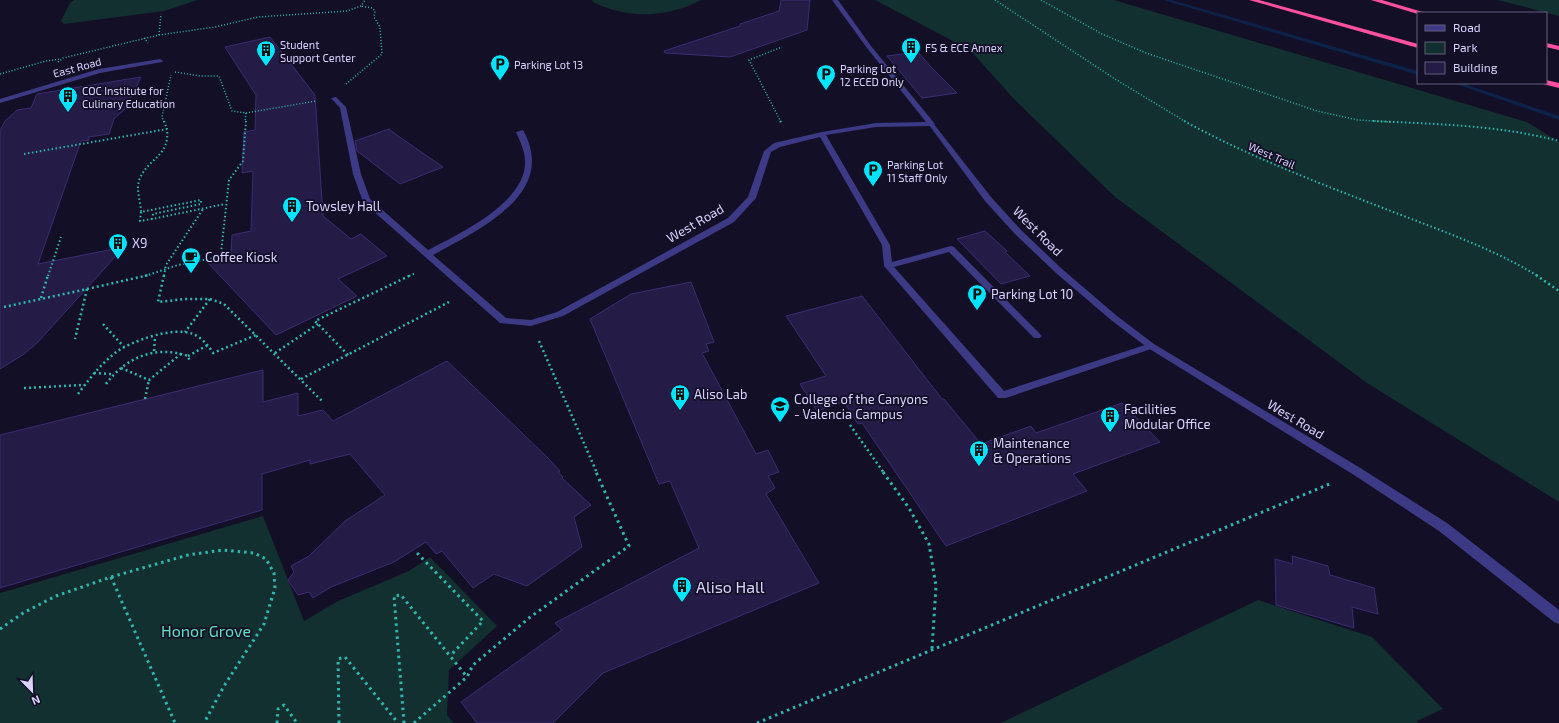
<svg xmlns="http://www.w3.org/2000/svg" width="1559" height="723" font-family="'Exo 2',sans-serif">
<rect width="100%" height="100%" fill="#130f26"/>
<g fill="#12302f">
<path d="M74,0H198L164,11L64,24L61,21L70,3Z"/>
<path d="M592,0H701C668,18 626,19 593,2Z"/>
<path d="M875,0H1114L1527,122L1559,142V502L1367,383L1115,197L1013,98L970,50Z"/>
<path d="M1498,0H1559V16Z"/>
<path d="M263,516L304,621L338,601L409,571L430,557L497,626L449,670L447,715L454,723H0V593Z"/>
<path d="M1258,600L1372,637L1443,709L1417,721L1418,723H1001Z"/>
</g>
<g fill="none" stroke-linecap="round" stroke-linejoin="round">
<g fill="#0c2248" fill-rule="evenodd">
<path d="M1163,0H1172L1418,71V75Z"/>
<path d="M1453,83H1462L1559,116V120Z"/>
</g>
</g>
<g fill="#241b47" stroke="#3b2d73">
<path d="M781,0H810L807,30L730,57L665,53L664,51L740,26V24L779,11Z"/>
<path d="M270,37L315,95L323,216L351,239L361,234L387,256L338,279L357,296L276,335L208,263L231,254L232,235L251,231L253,171L242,173L244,132L255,130L256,95L225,47Z"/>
<path d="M918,52L931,67L957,93L922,98L887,56Z"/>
<path d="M141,77L126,108L114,119L109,134L89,137V140L81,141L38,264L124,247L38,342L24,354L0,369V131L5,121L17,110L31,108L37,94Z"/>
<path d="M389,129L398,136L443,167L400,184L357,151L355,141Z"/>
<path d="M985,231L1007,251L1005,252L1030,276L1001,284L957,239Z"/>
<path d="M691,282L714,342L706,344L709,351L702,353L756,454L768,450L779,472L768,476L775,488L766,494L819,583L603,673L553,723H477L461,702L562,630L555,623L699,548L670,481L659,484L590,319L631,294Z"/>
<path d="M862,296L942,399H944L981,444L1031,426L1036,433L1122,403L1160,442L1073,474L1087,491L946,546L862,423L858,424L844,402L817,411L800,384L826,376L786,316Z"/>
<path d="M447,361L548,458L560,471L558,472L563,477L562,478L591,505L574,517L582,547L527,586L494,574L473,588L442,551L436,554L426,542L394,562L331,587L313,598L309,592L298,595L288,580L294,572L291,566L309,556L345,521L385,495L350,454L310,464V460L262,474V510L0,588V435L263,370V402L298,393V416L323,410L333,421Z"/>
<path d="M1292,556L1328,566L1330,575L1374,588L1378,614L1352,607L1354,628L1276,605L1275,559L1293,564Z"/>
</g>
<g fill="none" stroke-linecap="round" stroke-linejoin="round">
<g stroke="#2fb8b0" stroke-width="1.5" stroke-dasharray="1 2" stroke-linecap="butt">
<path d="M995,0L1115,79L1186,122"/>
<path d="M1041,0L1102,34L1146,53L1317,111L1358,120L1392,122"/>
<path d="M159,35L161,14"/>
<path d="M144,38L148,43"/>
<path d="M58,62L63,58L159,35L215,27L258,17L347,11L361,6L365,0"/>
<path d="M175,72L200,76H219L232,111L246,113L245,122"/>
<path d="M0,74L46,61L61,59"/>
<path d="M346,84L382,54L380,27L374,17L375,11L372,8L361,6"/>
<path d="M246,113L316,101"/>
<path d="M164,122L162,117L171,75"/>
<path d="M781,122L749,60L782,47"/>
</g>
<g stroke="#2fb8b0" stroke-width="2" stroke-dasharray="1.5 2.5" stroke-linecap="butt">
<path d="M164,121L167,129"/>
<path d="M780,121L782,124"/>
<path d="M1184,121C1252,158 1324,185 1396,213C1445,232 1493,249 1538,276"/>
<path d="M1373,121C1435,124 1498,125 1559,141"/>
<path d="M24,154L167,129C170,156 149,158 140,178C135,189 141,201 141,212L201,200V204L153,214L152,219L225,204"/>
<path d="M141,212L140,221L152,219"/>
<path d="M48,276L61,237"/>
<path d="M145,276L178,265L214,258L221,253L229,180L243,161L246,121"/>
<path d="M164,276L166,265L203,209"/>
<path d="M409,276L416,273"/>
</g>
<g stroke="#2fb8b0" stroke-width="2.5" stroke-dasharray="2 3" stroke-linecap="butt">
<path d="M164,275L158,302L185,299H210L185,332"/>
<path d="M1536,275L1559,291"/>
<path d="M87,289L149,275"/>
<path d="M41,298L48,275"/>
<path d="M210,299L224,304L322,401"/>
<path d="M4,307L87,289L75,339"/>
<path d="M103,324L124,347"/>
<path d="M539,341L597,473"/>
<path d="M154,351L155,337"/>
<path d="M275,353L318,324"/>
<path d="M348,355L315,321L411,275"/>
<path d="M188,356L208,345"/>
<path d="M121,368L149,380L182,353"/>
<path d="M94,373L111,374"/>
<path d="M301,379L449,302"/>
<path d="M106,384C126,357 156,345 188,356L190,362"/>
<path d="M24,388L83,385"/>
<path d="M78,394C89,379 100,365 115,353C131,341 173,326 193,334C202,338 208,345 213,353L256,335"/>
<path d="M145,399L149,380"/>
<path d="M850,425L884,473"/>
</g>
<g stroke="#2fb8b0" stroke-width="3" stroke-dasharray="2.5 4" stroke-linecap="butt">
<path d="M883,472L909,508L929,544L936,586L932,649"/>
<path d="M417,553L483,621L450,656"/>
<path d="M111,577L175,723"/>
<path d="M0,629L23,613L56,596L111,577L188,555L223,550L254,553L266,559L274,573L275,588L264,624L224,686L204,723"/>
<path d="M277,723L278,709L284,705L297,723"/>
<path d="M339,723L338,659L345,657L398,723"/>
<path d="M404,723L394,596L401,595L467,677"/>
<path d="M414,723L467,677L473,665L529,618L629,546L596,472"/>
<path d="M757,723L1332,483"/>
</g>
<path fill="#3d3a85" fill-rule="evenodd" d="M832,0H838L871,46L935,124L931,126L876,127L826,135L890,245L892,262L951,246L954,247L1040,334L1042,336L1040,338H1034L949,252L894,267L1004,391L1148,344H1154L1156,346L1154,348L1006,398H998L884,266L882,245L820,137L780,147L771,152L756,198L734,222L563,316L531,326L500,323L363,202L353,174L340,108L331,98L336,97L346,107L361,174L370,199L428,250C459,234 527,202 525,161C525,151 520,141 516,132L523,130C559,194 478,230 433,255L506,318L531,320L557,312L728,218L748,197L764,151L774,143L822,132L876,123L926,122L867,48Z"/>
<g fill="#3d3a85" fill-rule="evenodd">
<path d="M160,59L163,61L162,62L100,73L0,103V99L99,69Z"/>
<path d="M929,123H933L991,197L1021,230L1062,269L1117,316L1154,344L1362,469L1447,523L1559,610V624L1554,622L1439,531L1354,475L1148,348L1111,320L1056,273L1015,234L985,201L929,125Z"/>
</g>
<g fill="#ff4fa3" fill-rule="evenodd">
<path d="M1249,0H1259L1418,44V48Z"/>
<path d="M1371,0H1382L1426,13L1418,14Z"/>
<path d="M1546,43L1559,46V50L1546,47Z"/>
<path d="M1546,80L1559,83V88L1543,84L1546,83Z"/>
</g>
</g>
<defs>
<g id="building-pin" transform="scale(1)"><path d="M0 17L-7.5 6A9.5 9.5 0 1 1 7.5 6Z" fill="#00e5ff" stroke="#130f26"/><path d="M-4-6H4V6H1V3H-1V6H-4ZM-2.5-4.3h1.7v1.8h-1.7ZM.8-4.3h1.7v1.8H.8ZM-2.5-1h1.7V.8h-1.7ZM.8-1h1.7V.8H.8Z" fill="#111"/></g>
<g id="parking-pin" transform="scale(1)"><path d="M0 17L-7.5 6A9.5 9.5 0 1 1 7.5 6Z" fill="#00e5ff" stroke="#130f26"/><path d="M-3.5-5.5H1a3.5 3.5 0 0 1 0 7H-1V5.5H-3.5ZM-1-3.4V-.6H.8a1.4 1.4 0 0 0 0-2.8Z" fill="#111"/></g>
<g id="cafe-pin" transform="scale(1)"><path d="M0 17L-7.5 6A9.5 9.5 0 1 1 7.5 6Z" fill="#00e5ff" stroke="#130f26"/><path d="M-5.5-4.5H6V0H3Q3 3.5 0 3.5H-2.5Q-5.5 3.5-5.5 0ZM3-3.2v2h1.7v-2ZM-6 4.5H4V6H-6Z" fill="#111"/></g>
<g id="university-pin" transform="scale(1)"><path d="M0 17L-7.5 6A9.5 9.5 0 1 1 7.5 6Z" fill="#00e5ff" stroke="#130f26"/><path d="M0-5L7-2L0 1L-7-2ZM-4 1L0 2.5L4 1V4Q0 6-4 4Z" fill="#111"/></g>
</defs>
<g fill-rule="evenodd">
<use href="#building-pin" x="911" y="47"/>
<use href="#building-pin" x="266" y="50"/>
<use href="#parking-pin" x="500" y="64"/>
<use href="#parking-pin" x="826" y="74"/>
<use href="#building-pin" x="68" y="96"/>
<use href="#parking-pin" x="873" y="170"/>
<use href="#building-pin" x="292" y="206"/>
<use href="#building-pin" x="118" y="243"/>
<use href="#cafe-pin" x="191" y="257"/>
<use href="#parking-pin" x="977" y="294"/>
<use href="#building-pin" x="680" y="394"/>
<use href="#university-pin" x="780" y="406"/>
<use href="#building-pin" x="1110" y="416"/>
<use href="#building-pin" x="979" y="450"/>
<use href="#building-pin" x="682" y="586"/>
</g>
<g text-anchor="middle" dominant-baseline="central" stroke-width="3.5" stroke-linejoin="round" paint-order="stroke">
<g font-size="11" fill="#d9d4ff" stroke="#130f26" text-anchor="start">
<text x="280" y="44">Student<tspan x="280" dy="13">Support Center</tspan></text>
<text x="925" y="47">FS &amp; ECE Annex</text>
<text x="514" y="64">Parking Lot 13</text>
<text x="840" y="68">Parking Lot<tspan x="840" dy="13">12 ECED Only</tspan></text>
<text x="82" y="90">COC Institute for<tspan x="82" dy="13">Culinary Education</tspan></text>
<text x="887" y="164">Parking Lot<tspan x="887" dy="13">11 Staff Only</tspan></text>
</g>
<g font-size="11" fill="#d9d4ff" stroke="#130f26">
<text transform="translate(77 67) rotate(-15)">East Road</text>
<text transform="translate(1272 155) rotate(24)">West Trail</text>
</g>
<g font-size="13" fill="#d9d4ff" stroke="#130f26" text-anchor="start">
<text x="306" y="206">Towsley Hall</text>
<text x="132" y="243">X9</text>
<text x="205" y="257">Coffee Kiosk</text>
<text x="991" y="294">Parking Lot 10</text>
<text x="694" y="394">Aliso Lab</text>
<text x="794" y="399">College of the Canyons<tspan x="794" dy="15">- Valencia Campus</tspan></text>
<text x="1124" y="409">Facilities<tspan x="1124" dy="15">Modular Office</tspan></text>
<text x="993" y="443">Maintenance<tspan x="993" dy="15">&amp; Operations</tspan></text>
</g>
<g font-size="13" fill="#d9d4ff" stroke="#130f26">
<text transform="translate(695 223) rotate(-30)">West Road</text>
<text transform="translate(1038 231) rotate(45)">West Road</text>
<text transform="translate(1296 419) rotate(31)">West Road</text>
</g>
<g font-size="16" fill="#d9d4ff" stroke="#130f26" text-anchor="start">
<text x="696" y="586">Aliso Hall</text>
</g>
<g font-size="16" fill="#5fe0c0" stroke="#130f26">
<text x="206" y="630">Honor Grove</text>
</g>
</g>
<rect x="1417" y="12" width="130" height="72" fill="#130f26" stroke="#625e7d"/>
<rect x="1425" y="25" width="20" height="6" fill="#3d3a85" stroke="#625e7d"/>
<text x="1453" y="32" font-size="12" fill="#d9d4ff">Road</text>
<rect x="1425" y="42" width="20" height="12" fill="#12302f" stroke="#625e7d"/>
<text x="1453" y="52" font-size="12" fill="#d9d4ff">Park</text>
<rect x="1425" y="62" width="20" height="12" fill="#241b47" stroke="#625e7d"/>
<text x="1453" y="72" font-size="12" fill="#d9d4ff">Building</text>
<g transform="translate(32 691) rotate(157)" stroke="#130f26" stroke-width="3" paint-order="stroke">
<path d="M0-3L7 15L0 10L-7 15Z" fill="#d9d4ff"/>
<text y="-6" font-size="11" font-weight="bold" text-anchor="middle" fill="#d9d4ff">N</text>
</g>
</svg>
